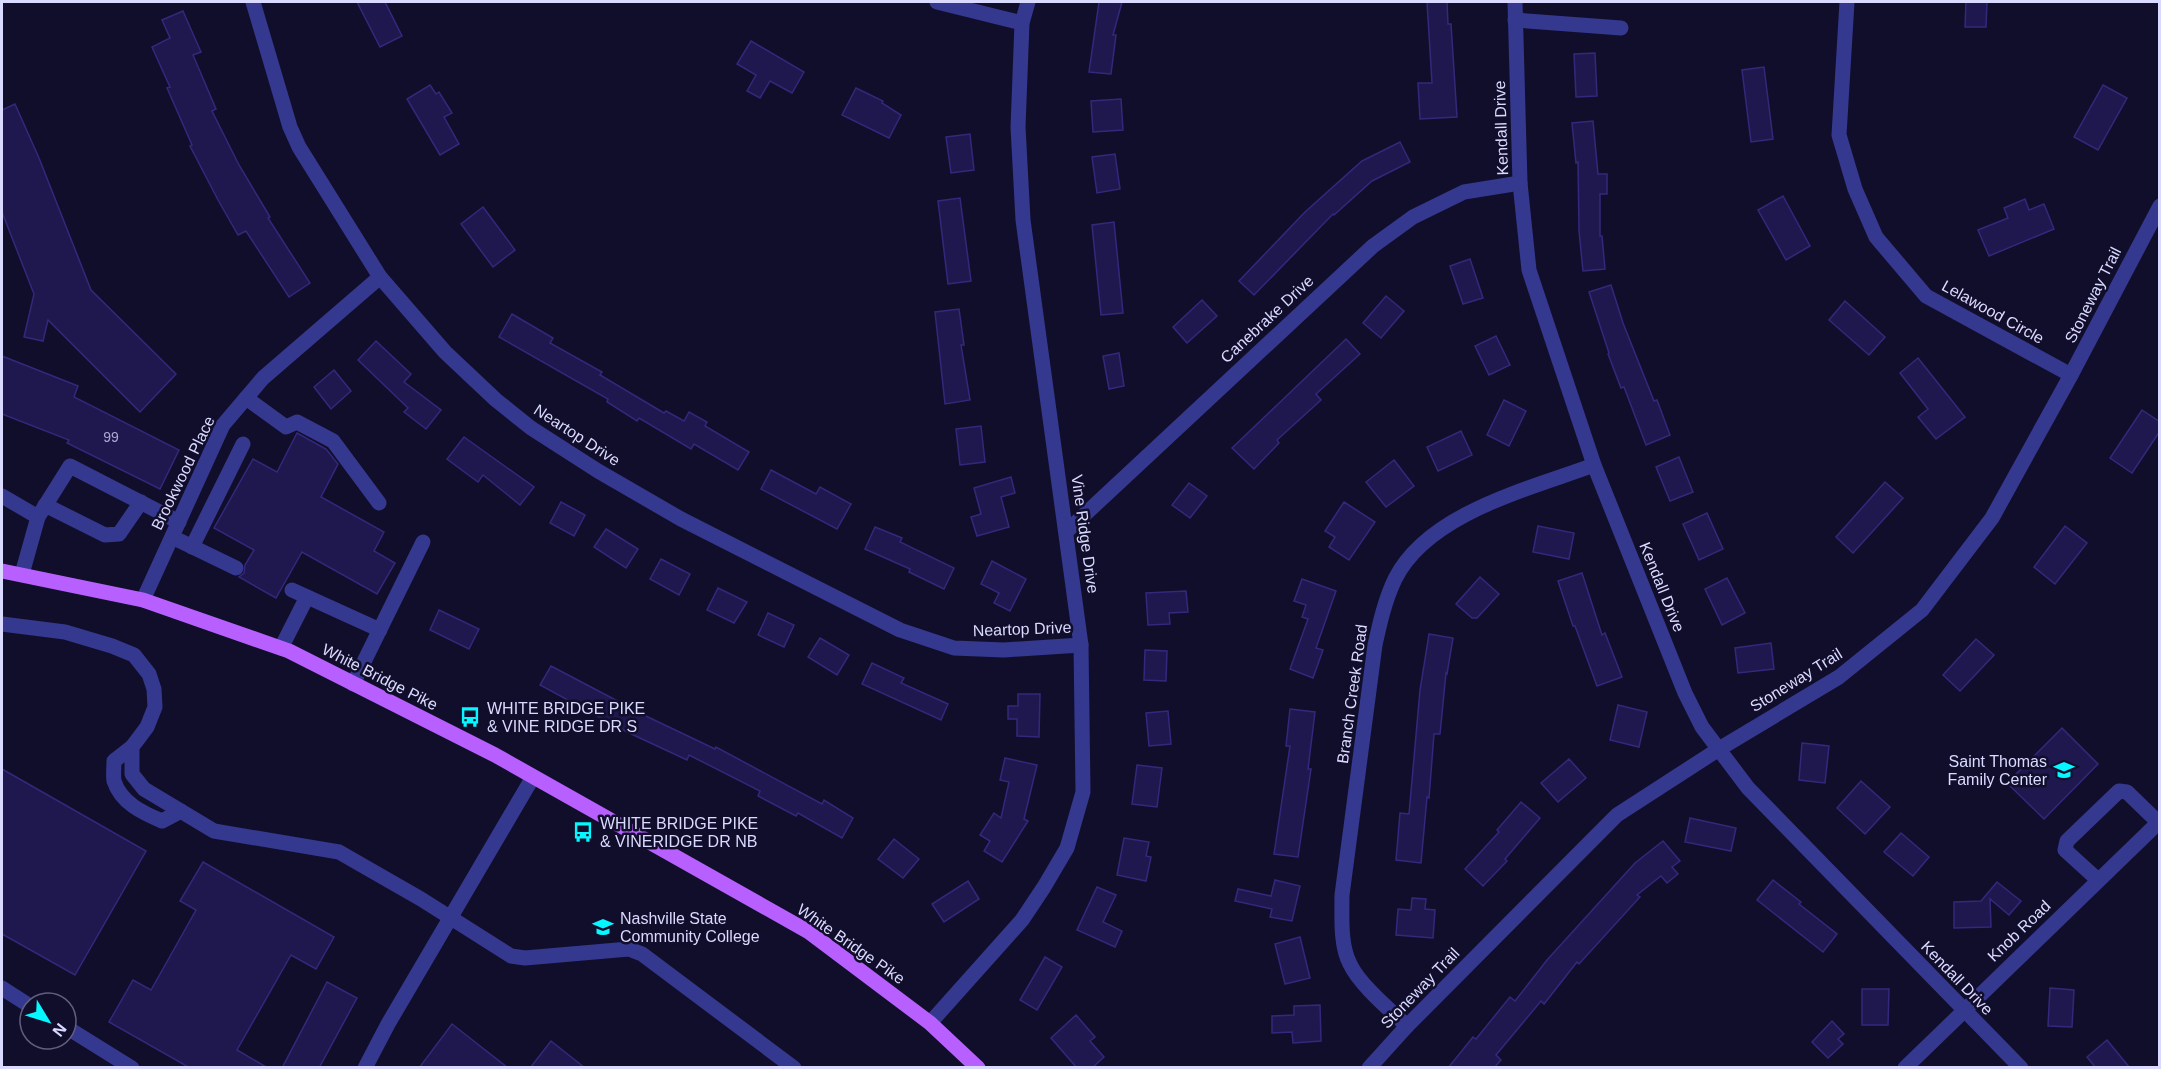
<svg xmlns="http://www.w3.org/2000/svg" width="2161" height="1069" font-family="Arial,sans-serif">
<rect width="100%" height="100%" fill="#110e2b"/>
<g fill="#1f184e" stroke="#33287c" stroke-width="1.5">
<path d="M357,2H385L402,36L380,47Z"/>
<path d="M1099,2H1122L1113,35H1116L1111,74L1089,72Z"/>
<path d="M1427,2H1447L1448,24H1451L1457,117L1420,119L1418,83H1432Z"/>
<path d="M1966,2H1987L1986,27H1965Z"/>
<path d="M183,11L201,52L193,55L216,109L212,111L239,165L270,217L268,218L310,283L289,297L246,231L238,235L218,200L190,146L192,145L167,88L170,87L152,47L170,38L162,20Z"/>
<path d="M751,41L804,72L792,93L770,81L760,98L747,91L756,75L737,64Z"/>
<path d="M1595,53L1597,96L1576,97L1574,54Z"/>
<path d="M1764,67L1773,139L1751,142L1742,70Z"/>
<path d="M430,85L436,94L439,92L452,113L444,117L459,144L440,155L407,99Z"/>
<path d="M2103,85L2127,98L2098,150L2074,137Z"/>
<path d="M856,88L883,101L882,103L901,115L889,138L842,115Z"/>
<path d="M1121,99L1123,130L1093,132L1091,101Z"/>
<path d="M15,104L39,158L91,290L176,374L140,412L48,320L43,341L24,337L34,294L2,212V110Z"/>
<path d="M1593,121L1598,174H1607V194H1600V236H1602L1605,269L1583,271L1579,231L1578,162L1576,163L1572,123Z"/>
<path d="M970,134L974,170L951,173L946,137Z"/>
<path d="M1400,142L1410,162L1372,181L1334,215L1333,214L1254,295L1239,281L1305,212L1362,161Z"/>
<path d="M1115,154L1120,189L1097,193L1092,157Z"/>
<path d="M1783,196L1810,246L1786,260L1758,210Z"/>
<path d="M960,198L971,281L948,284L938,201Z"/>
<path d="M2025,199L2029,210L2044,204L2054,229L1989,256L1978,230L2008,218L2004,208Z"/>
<path d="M483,207L515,250L493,267L461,224Z"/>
<path d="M1114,222L1123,313L1101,315L1092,225Z"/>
<path d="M1470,259L1483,298L1463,304L1450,266Z"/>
<path d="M1611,285L1623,323L1654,401L1657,400L1670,435L1646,445L1624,387L1621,388L1608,354L1609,353L1589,292Z"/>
<path d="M1386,296L1404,311L1381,338L1363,323Z"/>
<path d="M1202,300L1217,316L1187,343L1173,327Z"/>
<path d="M1845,301L1885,337L1869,355L1829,320Z"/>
<path d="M959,309L964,345H961L970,400L945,404L935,312Z"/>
<path d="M512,314L553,338L550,343L602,372L600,375L664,413L666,411L684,421L689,412L707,422L705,426L749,452L738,470L694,444L691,449L639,418L637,421L607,402L608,399L499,337Z"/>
<path d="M1496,336L1510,365L1489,375L1475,346Z"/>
<path d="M1346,339L1360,354L1316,394L1321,400L1277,440L1279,443L1254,469L1232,448Z"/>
<path d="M376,341L411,374L404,382L441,410L426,429L404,412L408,408L358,360Z"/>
<path d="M1119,353L1124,386L1109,389L1103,356Z"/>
<path d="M2,356L78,386L74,397L179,450L160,489L67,443L69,440L2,414Z"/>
<path d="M1918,358L1965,417L1936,439L1918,417L1928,409L1900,373Z"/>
<path d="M334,370L351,391L331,409L314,387Z"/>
<path d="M1504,400L1526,411L1509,446L1487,435Z"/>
<path d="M2142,410L2160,422V431L2132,473L2110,458Z"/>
<path d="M981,426L985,462L960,465L956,429Z"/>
<path d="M1461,431L1472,455L1438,471L1427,447Z"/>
<path d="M297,433L326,449L338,464L321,497L384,532L374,551L395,563L377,594L302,552L276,598L239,577L244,573L245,565L254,550L214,528L253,459L277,472Z"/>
<path d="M464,437L534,487L520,505L483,475L478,482L447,459Z"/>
<path d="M1679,457L1693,492L1670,501L1656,467Z"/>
<path d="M1394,460L1414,486L1386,507L1366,482Z"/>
<path d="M771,470L816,494L820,487L851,504L837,529L761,489Z"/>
<path d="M1011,477L1015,493L1001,497L1009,527L977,536L971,517L981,514L974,488Z"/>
<path d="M1885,482L1903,498L1853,553L1836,537Z"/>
<path d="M1189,483L1207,496L1190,518L1172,505Z"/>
<path d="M561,502L585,515L574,536L550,523Z"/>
<path d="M1344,502L1375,522L1349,560L1329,547L1335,537L1325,531Z"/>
<path d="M1707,513L1723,549L1699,560L1683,524Z"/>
<path d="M1538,526L1574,533L1569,559L1533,552Z"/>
<path d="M2065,526L2087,543L2055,584L2034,567Z"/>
<path d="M875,527L902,538L900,542L954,568L944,589L909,572L910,569L865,549Z"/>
<path d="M606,529L638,549L626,568L594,547Z"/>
<path d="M661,559L690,574L679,595L650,579Z"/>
<path d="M992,561L1026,579L1010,611L994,603L999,593L981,584Z"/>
<path d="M1582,573L1602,635L1605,633L1622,677L1597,686L1575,626H1573L1558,581Z"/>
<path d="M1480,577L1499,594L1477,618H1472L1456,604Z"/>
<path d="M1727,578L1745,613L1722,625L1705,589Z"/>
<path d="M1302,579L1336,591L1316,648L1323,650L1313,678L1290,669L1308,619L1302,617L1306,605L1294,601Z"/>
<path d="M718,588L747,602L734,623L707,610Z"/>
<path d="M1186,591L1188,612L1169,613L1170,624L1148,625L1146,593Z"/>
<path d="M439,610L479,629L469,649L430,630Z"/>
<path d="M768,613L794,625L784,647L758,635Z"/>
<path d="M1429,634L1453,638L1447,674L1446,673L1440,734H1434L1429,798L1427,797L1421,863L1396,860L1400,813L1409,814L1420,690Z"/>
<path d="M820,638L849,655L837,675L808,657Z"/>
<path d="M1976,639L1994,655L1960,691L1943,675Z"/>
<path d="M1771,643L1774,669L1738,673L1735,648Z"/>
<path d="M1145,650L1167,651L1166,681L1144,680Z"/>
<path d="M872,663L904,678L901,683L948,704L941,720L862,684Z"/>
<path d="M551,666L648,717L715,749L716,747L822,804L824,800L853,818L842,838L798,813L796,816L758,796L760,791L689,755L687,760L627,732L540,685Z"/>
<path d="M1018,694H1040L1039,737L1017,736V719H1008V706H1018Z"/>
<path d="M1618,705L1647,712L1639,747L1610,740Z"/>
<path d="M1290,709L1315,712L1308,769H1311L1298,857L1274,854L1290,746H1286Z"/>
<path d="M1168,711L1171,744L1149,746L1146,713Z"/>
<path d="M2062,728L2098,764L2044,819L2007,783Z"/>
<path d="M1802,743L1829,746L1825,783L1799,780Z"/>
<path d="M1005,758L1037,765L1024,819L1028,821L1002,862L984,851L990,841L980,835L994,813L1001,818L1009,782L1000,780Z"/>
<path d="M1569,759L1586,778L1558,802L1541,783Z"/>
<path d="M1137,765L1162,768L1157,807L1132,804Z"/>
<path d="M2,769L146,851L75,975L2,934Z"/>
<path d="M1861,781L1890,807L1865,834L1837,808Z"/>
<path d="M1521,802L1540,818L1505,859L1507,861L1483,886L1465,869L1499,832L1497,830Z"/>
<path d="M1690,818L1736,828L1731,851L1685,842Z"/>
<path d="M1901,833L1929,857L1913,876L1884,852Z"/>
<path d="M1124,838L1149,842L1146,856L1151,857L1146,881L1117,875Z"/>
<path d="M894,839L919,859L903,878L878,859Z"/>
<path d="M1663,841L1680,861L1672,867L1678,874L1667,883L1661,876L1637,895L1640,897L1579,964L1577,962L1544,1004L1541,1001L1496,1055L1501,1060L1494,1068H1448L1473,1037L1476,1039L1510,997L1515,1001L1547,960L1635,863Z"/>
<path d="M203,862L334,937L316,969L291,955L237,1050L268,1068H190L109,1022L133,980L151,990L196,910L180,901Z"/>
<path d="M1275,880L1300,886L1292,921L1270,917L1272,909L1235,901L1238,889L1271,896Z"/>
<path d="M1773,880L1801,902L1799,904L1837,934L1823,952L1757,900Z"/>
<path d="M968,881L979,899L944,922L932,904Z"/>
<path d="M1997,882L2021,901L2009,915L1990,899L1991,927L1954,928V902L1981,901Z"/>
<path d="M1097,887L1116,895L1103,922L1122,931L1115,947L1077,930Z"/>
<path d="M1412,898L1426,899L1425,909L1435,910L1433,938L1396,935L1398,909L1411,910Z"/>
<path d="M1300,937L1310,978L1285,984L1275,944Z"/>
<path d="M1045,957L1062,967L1037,1010L1020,1000Z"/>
<path d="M327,982L357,998L319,1068H282Z"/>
<path d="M2050,988L2074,990L2072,1027L2048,1026Z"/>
<path d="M1862,989H1889L1888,1025H1862Z"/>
<path d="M1320,1005L1321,1041L1293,1043L1292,1032L1272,1033V1016L1294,1015V1006Z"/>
<path d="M1076,1015L1095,1037L1090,1041L1104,1057L1092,1068H1077L1051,1038Z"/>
<path d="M1832,1021L1844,1034L1838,1039L1843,1044L1828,1058L1812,1042Z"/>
<path d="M452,1024L508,1068H419Z"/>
<path d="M2107,1040L2130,1068H2096L2087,1057Z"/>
<path d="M551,1041L585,1068H530Z"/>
</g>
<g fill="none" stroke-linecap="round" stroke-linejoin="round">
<g stroke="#35388f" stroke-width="15">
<path d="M253,2L290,127L299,147L380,277L445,352L496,400L531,428L598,471L681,519L900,630L954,648L1004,650L1081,645"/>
<path d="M937,2L1022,23"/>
<path d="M1515,2L1520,183L1529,270L1594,465L1685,693L1702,727L1748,788L2021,1068"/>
<path d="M1847,2L1839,135L1855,189L1876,237L1926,296L2071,375"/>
<path d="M1515,20L1621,28"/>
<path d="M246,398L286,427L297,422L333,441L379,503"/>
<path d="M2,496L38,517L22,574"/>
<path d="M45,505L105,535L119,534L141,502"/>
<path d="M38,517L70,466L179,522"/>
<path d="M1067,531L1373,246L1413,217L1464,192L1520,183"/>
<path d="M172,537L236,568"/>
<path d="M192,547L243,444"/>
<path d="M292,590L380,630"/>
<path d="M143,600L223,425L263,378L380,277"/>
<path d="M2,624L65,632L112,646L134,655L149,674L154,689L155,707L147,727L132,747V774L144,789L214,831L339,852L421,899L511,956L525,958L629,949L642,954L794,1068"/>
<path d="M281,648L307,597"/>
<path d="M353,684L423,542"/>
<path d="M132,747L114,761C114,767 113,775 114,781C121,803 143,813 162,821L181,811"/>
<path d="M2098,880L2065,850L2067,841L2119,791L2127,792L2158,822"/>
<path d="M2,988L30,1006"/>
<path d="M930,1023L1022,920L1044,887L1067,848L1083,792L1081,645L1023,220L1018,127L1022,23L1028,2"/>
<path d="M1407,1026C1390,1010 1359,984 1350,964C1340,945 1342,917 1342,895L1375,645C1380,622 1385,600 1395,579C1428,513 1529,489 1594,465"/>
<path d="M66,1027L132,1068"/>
<path d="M365,1068L388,1024L533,777"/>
<path d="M1369,1068L1407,1026L1617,815L1719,749L1839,677L1922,610L1992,518L2071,375L2160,206"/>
<path d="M1905,1068L2160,821"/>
</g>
<path stroke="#b860ff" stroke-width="15" d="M2,571L143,600L289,651L495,755L809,932L930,1023L978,1068"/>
</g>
<defs>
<g id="bus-bare" transform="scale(1.62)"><path d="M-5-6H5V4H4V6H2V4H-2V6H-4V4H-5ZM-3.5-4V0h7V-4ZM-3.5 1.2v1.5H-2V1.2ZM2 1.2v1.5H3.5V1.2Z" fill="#05f8ff" stroke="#110e2b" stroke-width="2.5" paint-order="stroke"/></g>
<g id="school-bare" transform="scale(1.62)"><path d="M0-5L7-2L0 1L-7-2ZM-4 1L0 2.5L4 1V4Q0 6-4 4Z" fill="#05f8ff" stroke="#110e2b" stroke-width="2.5" paint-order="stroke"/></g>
<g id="university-bare" transform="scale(1.62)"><path d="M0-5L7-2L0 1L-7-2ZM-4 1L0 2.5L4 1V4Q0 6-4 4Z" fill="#05f8ff" stroke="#110e2b" stroke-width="2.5" paint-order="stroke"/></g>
</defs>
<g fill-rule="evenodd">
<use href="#bus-bare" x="470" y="717"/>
<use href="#school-bare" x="2064" y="770"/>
<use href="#bus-bare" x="583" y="832"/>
<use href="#university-bare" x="603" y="927"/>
</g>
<g text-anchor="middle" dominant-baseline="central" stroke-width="5" stroke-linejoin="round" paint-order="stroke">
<g font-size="14" fill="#aba9d3">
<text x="111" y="437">99</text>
</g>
<g font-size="16" fill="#dad9ff" stroke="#110e2b">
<text transform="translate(1501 128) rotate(-92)">Kendall Drive</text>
<text transform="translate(2093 295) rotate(-63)">Stoneway Trail</text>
<text transform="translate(1993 312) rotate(29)">Lelawood Circle</text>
<text transform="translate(1267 319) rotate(-43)">Canebrake Drive</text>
<text transform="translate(577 435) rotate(33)">Neartop Drive</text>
<text transform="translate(183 473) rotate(-64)">Brookwood Place</text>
<text transform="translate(1085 534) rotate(82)">Vine Ridge Drive</text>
<text transform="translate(1662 587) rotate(68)">Kendall Drive</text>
<text transform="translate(1022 629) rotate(-2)">Neartop Drive</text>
<text transform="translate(380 677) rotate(27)">White Bridge Pike</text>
<text transform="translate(1796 680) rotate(-32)">Stoneway Trail</text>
<text transform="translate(1352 694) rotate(-82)">Branch Creek Road</text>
<text transform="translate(2019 931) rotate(-44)">Knob Road</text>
<text transform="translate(851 944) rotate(35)">White Bridge Pike</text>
<text transform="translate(1957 978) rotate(46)">Kendall Drive</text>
<text transform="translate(1420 988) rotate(-46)">Stoneway Trail</text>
</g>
<g font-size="16" fill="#dad9ff" stroke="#110e2b" text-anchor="start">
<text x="487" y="708">WHITE BRIDGE PIKE<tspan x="487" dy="18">&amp; VINE RIDGE DR S</tspan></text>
<text x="2047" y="761" text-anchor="end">Saint Thomas<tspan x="2047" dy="18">Family Center</tspan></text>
<text x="600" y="823">WHITE BRIDGE PIKE<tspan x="600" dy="18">&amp; VINERIDGE DR NB</tspan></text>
<text x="620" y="918">Nashville State<tspan x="620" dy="18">Community College</tspan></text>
</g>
</g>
<rect width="2161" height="1069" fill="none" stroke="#dad9ff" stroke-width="6"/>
<g transform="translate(48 1021) rotate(128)"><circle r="28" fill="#110e2b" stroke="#615f80" stroke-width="1.5"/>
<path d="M0-4.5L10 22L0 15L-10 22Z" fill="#05f8ff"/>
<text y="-9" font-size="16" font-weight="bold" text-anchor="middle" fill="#dad9ff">N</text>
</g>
</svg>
